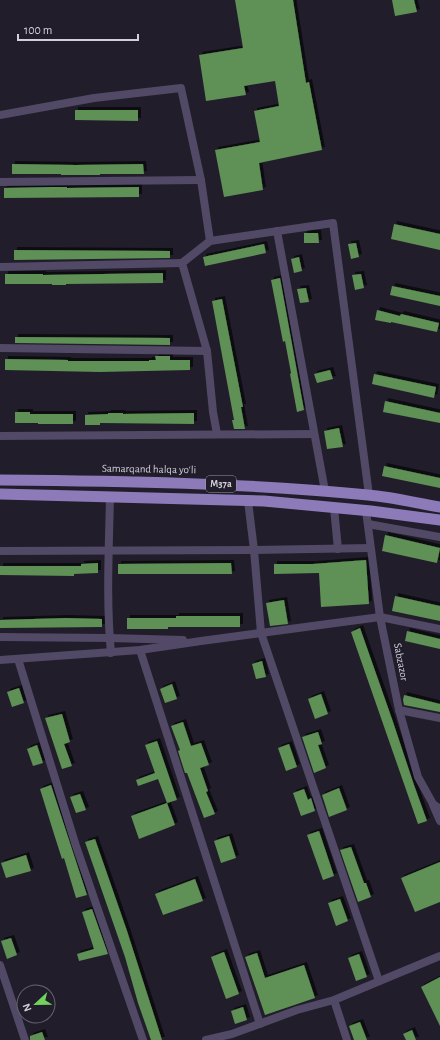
<svg xmlns="http://www.w3.org/2000/svg" width="440" height="1040" font-family="'Alegreya Sans',sans-serif">
<defs>
<filter id="shadow"><feDropShadow dx="3" dy="-3" stdDeviation="0" flood-color="#0009"/></filter>
</defs>
<rect width="100%" height="100%" fill="#211d2b"/>
<g fill="#5e9055" filter="url(#shadow)">
<path d="M235,0H293L306,83L309,82L322,150L259,163L263,190L224,197L215,150L260,142L254,111L279,106L275,81L244,86L246,95L206,101L199,55L243,48Z"/>
<path d="M392,0H414L417,12L395,16Z"/>
<path d="M75,110H138V121L75,120Z"/>
<path d="M12,164L76,165L143,164L144,174H100V175H61V174H12Z"/>
<path d="M52,187H67V188L139,187V197L4,198V188Z"/>
<path d="M394,224L440,234V250L391,239Z"/>
<path d="M304,233H318L319,243H304Z"/>
<path d="M356,243L359,257L351,259L348,244Z"/>
<path d="M264,244L266,253L205,266L203,257Z"/>
<path d="M14,250L170,251V258L14,260Z"/>
<path d="M299,257L302,271L294,273L291,259Z"/>
<path d="M163,273V283L66,284V285H52V284H5V274H43V275Z"/>
<path d="M361,274L364,288L355,290L352,275Z"/>
<path d="M280,278L304,410L297,412L290,374L291,373L285,341L283,342L271,280Z"/>
<path d="M392,286L440,296V306L390,295Z"/>
<path d="M306,288L309,302L300,303L297,289Z"/>
<path d="M222,299L243,407H241L245,429H234L232,420H234L212,301Z"/>
<path d="M377,310L400,316L401,314L439,323L437,332L391,322V323L375,320Z"/>
<path d="M15,337L170,338V345L15,343Z"/>
<path d="M155,356H170V360H190V370L100,372L5,370V359L68,360V361H149V360H156Z"/>
<path d="M330,370L333,379L317,383L314,374Z"/>
<path d="M374,374L436,387L434,398L372,384Z"/>
<path d="M385,401L440,413V423L383,412Z"/>
<path d="M15,412H30V414H73V424H38V423H15Z"/>
<path d="M108,413H123V414L194,413V424L100,423V425H85V415L108,414Z"/>
<path d="M339,428L343,447L327,449L324,431Z"/>
<path d="M384,466L440,478V488L382,476Z"/>
<path d="M385,535L440,548L437,563L382,551Z"/>
<path d="M366,560L369,604L321,607L319,573L274,574V564H313Z"/>
<path d="M98,563V573L74,574V576L0,575V566H81V564Z"/>
<path d="M231,563L232,574H118V564Z"/>
<path d="M395,596L440,606V621L392,611Z"/>
<path d="M284,600L288,624L270,626L266,603Z"/>
<path d="M176,616H240V627H168V629H127V618H176Z"/>
<path d="M66,618L102,619V627L0,628V620Z"/>
<path d="M360,628L393,722L414,785L427,821L418,824L351,632Z"/>
<path d="M407,631L440,639V649L405,641Z"/>
<path d="M262,661L266,677L256,679L252,664Z"/>
<path d="M172,684L177,699L165,703L160,689Z"/>
<path d="M19,688L24,703L12,707L7,692Z"/>
<path d="M321,694L328,714L315,719L308,699Z"/>
<path d="M404,695L440,704V712L404,705L403,700Z"/>
<path d="M62,714L70,742L64,744L72,766L62,769L45,718Z"/>
<path d="M183,722L191,746L201,743L209,765L200,768L208,791L206,792L215,814L204,818L187,773H185L178,751L180,750L171,726Z"/>
<path d="M318,732L322,744L318,745L326,768L314,773L302,737Z"/>
<path d="M157,741L177,800L167,803L158,779L138,786L136,780L155,773L145,745Z"/>
<path d="M289,744L297,767L286,771L278,748Z"/>
<path d="M37,745L43,763L33,766L27,749Z"/>
<path d="M51,785L87,895L76,898L64,858L62,859L54,834L40,789Z"/>
<path d="M339,788L347,810L329,817L322,795Z"/>
<path d="M304,789L308,800L311,798L315,811L301,816L293,793Z"/>
<path d="M80,794L86,810L76,813L70,797Z"/>
<path d="M167,803L175,825L139,839L131,816Z"/>
<path d="M319,831L334,876L323,880L307,835Z"/>
<path d="M229,836L236,858L221,863L214,841Z"/>
<path d="M95,839L127,931L162,1040H151L138,1003L125,957L85,842Z"/>
<path d="M351,847L364,883H366L371,897L358,902L340,850Z"/>
<path d="M26,855L31,871L6,878L1,863Z"/>
<path d="M440,862V902L415,912L401,878Z"/>
<path d="M195,879L203,901L163,915L155,894Z"/>
<path d="M340,899L348,921L336,926L328,903Z"/>
<path d="M92,909L108,954L79,961L77,954L94,949L82,912Z"/>
<path d="M11,938L17,955L7,959L1,941Z"/>
<path d="M224,952L239,994L226,999L211,957Z"/>
<path d="M257,953L265,978L304,965L315,998L265,1015L245,957Z"/>
<path d="M359,954L367,977L356,981L348,958Z"/>
<path d="M440,977V1026L421,987Z"/>
<path d="M243,1007L247,1020L235,1024L231,1011Z"/>
<path d="M360,1022L367,1040H354L349,1026Z"/>
<path d="M412,1030L416,1040H406L403,1034Z"/>
<path d="M42,1032L45,1040H30V1036Z"/>
</g>
<g fill="none" stroke-linecap="round" stroke-linejoin="round">
<g stroke="#514965" stroke-width="8">
<path d="M0,115L94,98L181,88L201,180L210,241L333,223L369,495"/>
<path d="M0,182L201,180"/>
<path d="M277,231L325,491"/>
<path d="M210,241L182,263L207,351L213,412L217,434"/>
<path d="M0,267L182,263"/>
<path d="M0,348L207,351"/>
<path d="M0,436L314,434"/>
<path d="M110,496C109,548 106,601 111,653"/>
<path d="M248,501L254,550L261,633L379,981"/>
<path d="M334,508L338,549"/>
<path d="M366,511L380,617L399,710L418,777L433,804L440,809"/>
<path d="M368,524L440,537"/>
<path d="M0,551L254,550L370,548"/>
<path d="M0,637L109,638L183,640"/>
<path d="M140,650L260,1024"/>
<path d="M18,659L76,846L143,1040"/>
<path d="M0,660L140,650L201,641L380,617L440,629"/>
<path d="M399,710L440,718"/>
<path d="M433,805L440,821"/>
<path d="M0,965L25,1040"/>
<path d="M334,1000L347,1040"/>
<path d="M206,1040L232,1034L297,1010L334,1000L440,956"/>
</g>
<g stroke="#8d7ab8" stroke-width="11">
<path d="M0,480C123,481 246,483 368,495C392,497 416,503 440,507"/>
<path d="M0,494L264,501L371,511L440,520"/>
</g>
</g>
<g text-anchor="middle" dominant-baseline="central" stroke-width="4" stroke-linejoin="round" paint-order="stroke">
<rect fill="#211d2b" stroke="#9e9aa6" stroke-width="1" x="206" y="476" width="30" height="16" rx="3"/>
<g font-size="10" font-weight="bold" fill="#d3d0da">
<text x="221" y="484">M37a</text>
</g>
<g font-size="11" fill="#d3d0da" stroke="#211d2b">
<text transform="translate(149 469) rotate(1)">Samarqand halqa yoʻli</text>
<text transform="translate(401 662) rotate(79)">Sabzazor</text>
</g>
</g>
<g transform="translate(36 1004) rotate(248)"><circle r="19" fill="#211d2b" stroke="#686571"/>
<path d="M0-3L7 15L0 10L-7 15Z" fill="#71d35e"/>
<text y="-6" font-size="11" font-weight="bold" text-anchor="middle" fill="#d3d0da">N</text>
</g>
<path d="M18 34v6h120v-6" fill="none" stroke="#d3d0da" stroke-width="2"/>
<text x="24" y="34" font-size="12" fill="#d3d0da" stroke="#211d2b" stroke-width="3" paint-order="stroke">100 m</text>
</svg>
